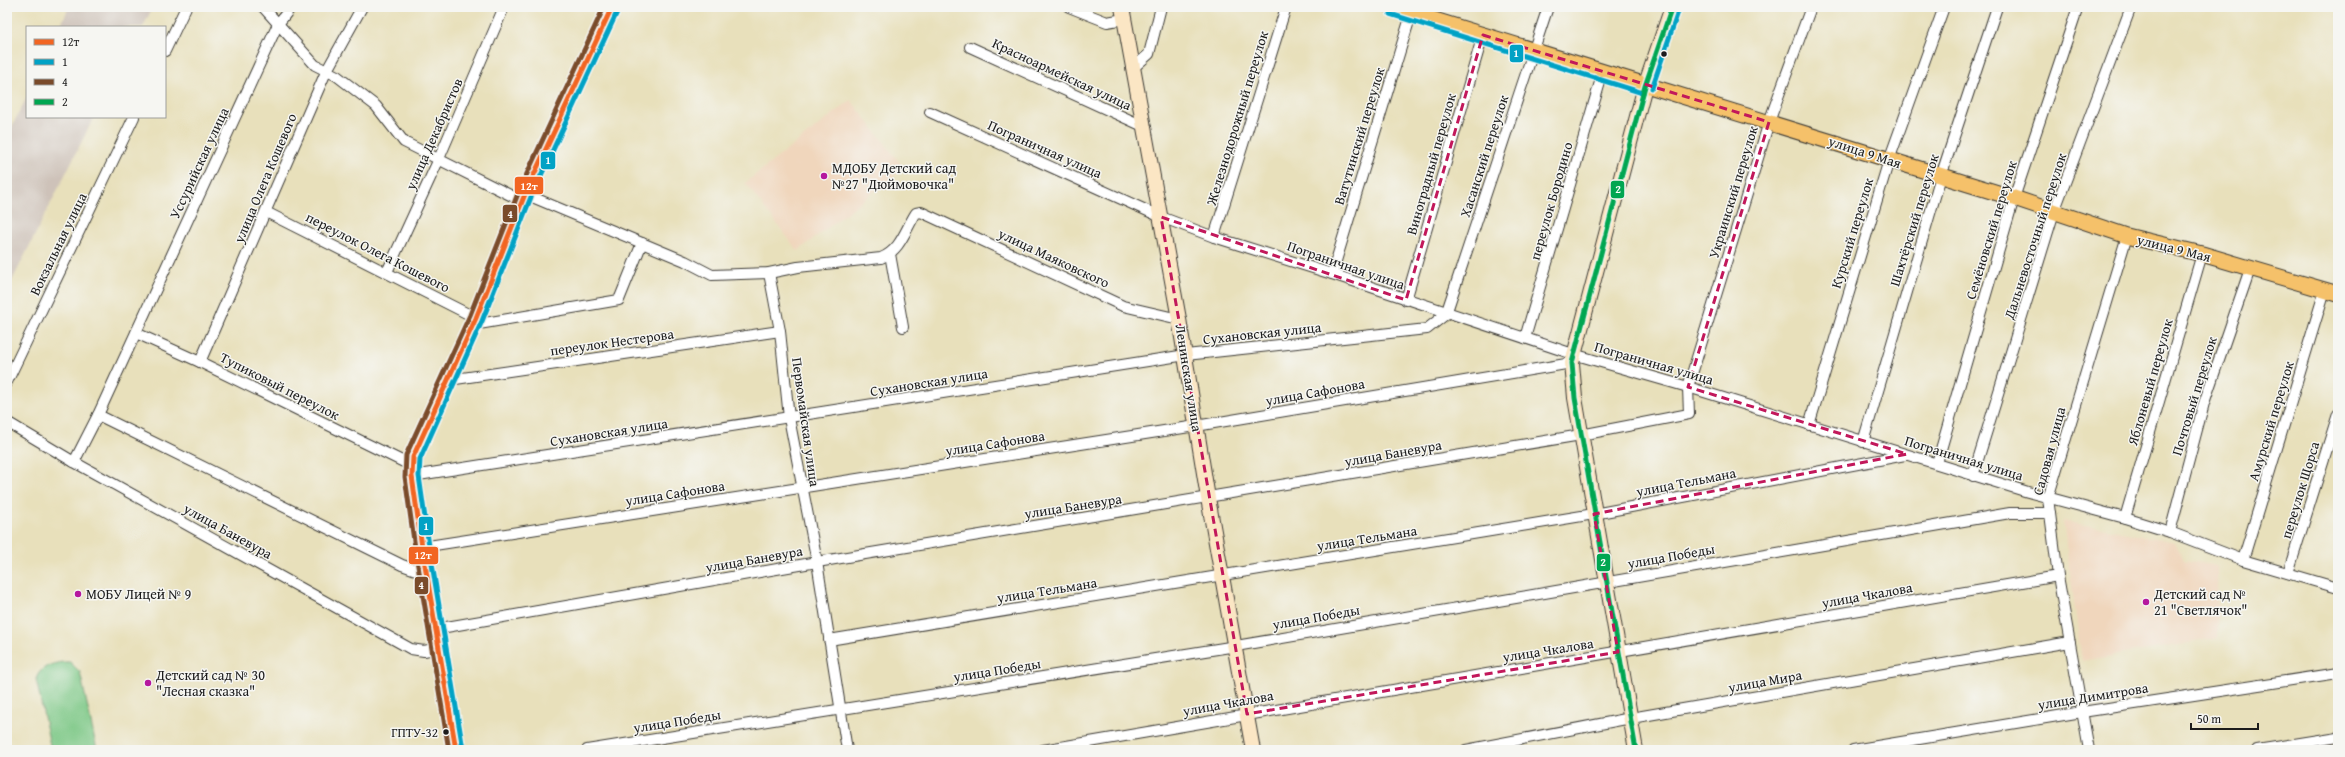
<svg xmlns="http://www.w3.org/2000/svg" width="2345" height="757" font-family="'Gentium Book Plus',serif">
<rect width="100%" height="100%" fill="#f6f6f2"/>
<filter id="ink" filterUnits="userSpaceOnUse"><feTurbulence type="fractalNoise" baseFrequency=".025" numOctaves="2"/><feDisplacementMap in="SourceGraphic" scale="8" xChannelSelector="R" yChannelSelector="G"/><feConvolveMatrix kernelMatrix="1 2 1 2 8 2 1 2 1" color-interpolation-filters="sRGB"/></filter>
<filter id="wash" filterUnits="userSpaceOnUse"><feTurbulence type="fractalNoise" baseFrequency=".012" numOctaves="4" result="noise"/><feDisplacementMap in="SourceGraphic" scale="16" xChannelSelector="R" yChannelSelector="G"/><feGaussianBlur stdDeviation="0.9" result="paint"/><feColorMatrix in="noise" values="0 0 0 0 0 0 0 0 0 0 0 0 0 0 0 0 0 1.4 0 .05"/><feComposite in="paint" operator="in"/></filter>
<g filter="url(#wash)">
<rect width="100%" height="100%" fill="#e8e0bb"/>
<g fill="#f0d6bc">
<path d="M851,100L904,168L798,251L745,183Z"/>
<path d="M2063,521L2175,542L2184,560L2217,566L2218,638L2082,661Z"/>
</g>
<g fill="#cec2b9">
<path d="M69,7H153L143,27H60Z"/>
<path d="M27,97V117H94L7,291V136Z"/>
</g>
<path fill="#7dc886" stroke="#4c7251" d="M62,662H70L80,672L97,750H51L36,679C40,667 51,664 62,662Z"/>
</g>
<g filter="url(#ink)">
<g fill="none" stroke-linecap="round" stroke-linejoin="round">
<g stroke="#3b3934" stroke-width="12">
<g id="street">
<path d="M263,7L315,65L337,76L376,106L404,142L522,201"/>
<path d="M291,7L278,24L98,415L402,565L427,574"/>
<path d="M1069,7L1107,22L1124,19"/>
<path d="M970,47L1143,126"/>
<path d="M165,51L186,7"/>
<path d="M1132,69L1149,54L1161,7"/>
<path d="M930,112L1161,217L1214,237L1332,274L1573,354L1688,387L2028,492L2125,518L2170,532L2243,560L2338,588"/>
<path d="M525,194L685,261L712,275L769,273L798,267L881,258C901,250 905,230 916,213L921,212L1123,306L1179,319"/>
<path d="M266,212L476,318"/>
<path d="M1214,237L1286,7"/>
<path d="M890,254L903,327"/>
<path d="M387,272L438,161L504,7"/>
<path d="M769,273L780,331L789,418L817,562L847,750"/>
<path d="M1332,274L1413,8"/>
<path d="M1406,300L1483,35"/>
<path d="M473,325L619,300L642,243"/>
<path d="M136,333L200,362L412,466"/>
<path d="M1525,338L1603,72"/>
<path d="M200,362L326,72L362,7"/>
<path d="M449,380L780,331"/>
<path d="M7,382L134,117"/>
<path d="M7,422L74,462L411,649L424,651L439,648"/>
<path d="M1809,425L1889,160L1944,7"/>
<path d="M1863,442L1941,176L1997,7"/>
<path d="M74,462L98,415"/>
<path d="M1937,463L2014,198L2078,7"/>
<path d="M412,476L1186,355L1427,329L1446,314L1548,7"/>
<path d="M1973,476L2054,212L2131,7"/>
<path d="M2125,518L2202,254"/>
<path d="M2170,532L2204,403L2250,269"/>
<path d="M422,547L1196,426L1572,363"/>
<path d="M2243,560L2325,290"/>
<path d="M2288,573L2338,414"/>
<path d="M435,629L817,562L1581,435L1689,414L1688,387L1769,122L1811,7"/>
<path d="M829,640L1594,514L1905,455"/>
<path d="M587,750L1236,646L2010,513H2050"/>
<path d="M1043,750L2058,576"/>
<path d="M1466,750L1631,718L2070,642"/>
<path d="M1853,750L2082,712L2338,673"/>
<path d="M2089,750L2058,576L2048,498L2127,236"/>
<path d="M2257,750L2338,737"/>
</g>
</g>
<g stroke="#3b3934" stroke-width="16">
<g id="secondary">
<path d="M1122,7L1179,319L1208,498L1253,750"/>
<path d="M1636,750L1575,398L1572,363L1645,86L1672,7"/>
</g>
</g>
<g stroke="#3b3934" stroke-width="17">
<g id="primary">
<path d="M1392,7L2014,198L2127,236L2202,254L2338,294"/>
<path d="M456,750L422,547L412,476L413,457L476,318L525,194L612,7"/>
</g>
</g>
<use href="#street" stroke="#fff" stroke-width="10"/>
<use href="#secondary" stroke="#fbe6c4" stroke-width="14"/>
<use href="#primary" stroke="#f5c16b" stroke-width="15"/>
<g stroke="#f6f6f2" stroke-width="8">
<path id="bus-1" d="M456,750L422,547L412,476L413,457L476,318L525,194L612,7"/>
</g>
<g stroke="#f6f6f2" stroke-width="8">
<g id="bus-2">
<path d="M1390,14L1643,93"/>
<path d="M1652,88L1679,9"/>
<path d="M463,749L429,546L419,476L420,459L482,321L531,197L618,10"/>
</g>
</g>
<g stroke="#f6f6f2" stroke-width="8">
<path id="bus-3" d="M449,750L415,548L405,477L406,455L470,315L519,191L604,7"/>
</g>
<g stroke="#f6f6f2" stroke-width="8">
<path id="bus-4" d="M1636,750L1575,398L1572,363L1645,86L1672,7"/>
</g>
<use href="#bus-1" stroke="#f26522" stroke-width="5"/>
<use href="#bus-2" stroke="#01a2c5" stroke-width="5"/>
<use href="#bus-3" stroke="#7a4b2a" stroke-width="5"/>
<use href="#bus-4" stroke="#00a651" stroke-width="5"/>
</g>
</g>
<path fill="none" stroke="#c2185b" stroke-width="3" stroke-dasharray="8 5" stroke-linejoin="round" d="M1483,35L1769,122L1688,387L1907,454L1594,514L1618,652L1247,714L1161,217L1406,300Z"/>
<g fill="#1c1c1c" stroke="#f6f6f2" stroke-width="1.5">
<circle cx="1664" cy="54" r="3.5"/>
<circle cx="446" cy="732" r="3.5"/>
</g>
<g fill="#b5179e" stroke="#f6f6f2" stroke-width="1.5">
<circle cx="824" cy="176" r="4"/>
<circle cx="78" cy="594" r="4"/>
<circle cx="2146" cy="602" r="4"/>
<circle cx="148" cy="683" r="4"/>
</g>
<g text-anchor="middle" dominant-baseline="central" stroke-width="3" stroke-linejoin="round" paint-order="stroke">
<g font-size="13" fill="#1c1c1c" stroke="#f6f6f2" text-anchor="end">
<text x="438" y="732">ГПТУ-32</text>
</g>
<g font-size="14" fill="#1c1c1c" stroke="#f6f6f2">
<text transform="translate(1062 74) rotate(25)">Красноармейская улица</text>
<text transform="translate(1237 118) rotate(-73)">Железнодорожный переулок</text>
<text transform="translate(434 134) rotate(-66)">улица Декабристов</text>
<text transform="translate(1359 136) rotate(-73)">Ватутинский переулок</text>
<text transform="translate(1045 149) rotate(24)">Пограничная улица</text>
<text transform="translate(1865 152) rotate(18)">улица 9 Мая</text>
<text transform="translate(1484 156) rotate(-72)">Хасанский переулок</text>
<text transform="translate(199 163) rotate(-65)">Уссурийская улица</text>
<text transform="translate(1431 164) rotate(-74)">Виноградный переулок</text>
<text transform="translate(265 178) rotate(-67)">улица Олега Кошевого</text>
<text transform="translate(1733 192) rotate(-73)">Украинский переулок</text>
<text transform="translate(1551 201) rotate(-74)">переулок Бородино</text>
<text transform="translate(1914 220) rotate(-73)">Шахтёрский переулок</text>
<text transform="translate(1991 230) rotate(-73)">Семёновский переулок</text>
<text transform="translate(1852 233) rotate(-73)">Курский переулок</text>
<text transform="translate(2035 236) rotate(-72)">Дальневосточный переулок</text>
<text transform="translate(58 244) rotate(-64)">Вокзальная улица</text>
<text transform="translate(2174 248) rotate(14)">улица 9 Мая</text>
<text transform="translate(378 252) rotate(27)">переулок Олега Кошевого</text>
<text transform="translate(1054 258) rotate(25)">улица Маяковского</text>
<text transform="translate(1346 265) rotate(19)">Пограничная улица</text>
<text transform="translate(1262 333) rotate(-6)">Сухановская улица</text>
<text transform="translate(612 342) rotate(-8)">переулок Нестерова</text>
<text transform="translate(1654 363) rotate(16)">Пограничная улица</text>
<text transform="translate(1189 378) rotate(81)">Ленинская улица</text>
<text transform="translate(929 382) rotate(-9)">Сухановская улица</text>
<text transform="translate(2150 382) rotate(-74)">Яблоневый переулок</text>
<text transform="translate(280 386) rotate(27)">Тупиковый переулок</text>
<text transform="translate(1315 392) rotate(-10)">улица Сафонова</text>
<text transform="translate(2194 396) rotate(-73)">Почтовый переулок</text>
<text transform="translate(2271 421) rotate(-73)">Амурский переулок</text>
<text transform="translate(806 422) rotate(82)">Первомайская улица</text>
<text transform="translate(609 432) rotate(-9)">Сухановская улица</text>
<text transform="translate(995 443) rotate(-9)">улица Сафонова</text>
<text transform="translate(2049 451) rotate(-75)">Садовая улица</text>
<text transform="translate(1393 453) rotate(-10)">улица Баневура</text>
<text transform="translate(1964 458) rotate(17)">Пограничная улица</text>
<text transform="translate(1686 482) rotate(-11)">улица Тельмана</text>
<text transform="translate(2300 490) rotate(-73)">переулок Щорса</text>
<text transform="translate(675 493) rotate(-9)">улица Сафонова</text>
<text transform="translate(1073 506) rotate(-9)">улица Баневура</text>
<text transform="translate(228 531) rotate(29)">улица Баневура</text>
<text transform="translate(1367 538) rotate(-9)">улица Тельмана</text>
<text transform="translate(1671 556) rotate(-10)">улица Победы</text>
<text transform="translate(754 559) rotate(-10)">улица Баневура</text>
<text transform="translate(1047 590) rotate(-9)">улица Тельмана</text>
<text transform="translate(1867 595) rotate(-10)">улица Чкалова</text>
<text transform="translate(1316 617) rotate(-10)">улица Победы</text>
<text transform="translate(1548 650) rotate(-9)">улица Чкалова</text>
<text transform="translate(997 670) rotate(-9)">улица Победы</text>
<text transform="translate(1765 681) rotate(-10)">улица Мира</text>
<text transform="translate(2093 696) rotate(-9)">улица Димитрова</text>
<text transform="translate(1228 703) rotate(-10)">улица Чкалова</text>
<text transform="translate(677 721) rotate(-9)">улица Победы</text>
</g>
<g font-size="14" fill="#1c1c1c" stroke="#f6f6f2" text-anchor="start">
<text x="832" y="168">МДОБУ Детский сад<tspan x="832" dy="16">№27 "Дюймовочка"</tspan></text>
<text x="86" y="594">МОБУ Лицей № 9</text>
<text x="2154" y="594">Детский сад №<tspan x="2154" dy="16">21 "Светлячок"</tspan></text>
<text x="156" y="675">Детский сад № 30<tspan x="156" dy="16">"Лесная сказка"</tspan></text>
</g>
</g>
<g stroke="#f6f6f2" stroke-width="1.5">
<rect x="1509" y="44" width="15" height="19" rx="4" fill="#01a2c5"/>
<rect x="540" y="151" width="16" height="19" rx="4" fill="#01a2c5"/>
<rect x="514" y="176" width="30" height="19" rx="4" fill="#f26522"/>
<rect x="1610" y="180" width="15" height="19" rx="4" fill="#00a651"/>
<rect x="502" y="204" width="16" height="19" rx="4" fill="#7a4b2a"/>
<rect x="418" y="516" width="16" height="20" rx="4" fill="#01a2c5"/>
<rect x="408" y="546" width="31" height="19" rx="4" fill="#f26522"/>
<rect x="1596" y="553" width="15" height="19" rx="4" fill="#00a651"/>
<rect x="414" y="576" width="15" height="19" rx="4" fill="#7a4b2a"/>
</g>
<g font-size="11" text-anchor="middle" font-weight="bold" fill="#fff">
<text x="1516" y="57">1</text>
<text x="548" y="164">1</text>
<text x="529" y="190">12т</text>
<text x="1618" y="193">2</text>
<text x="510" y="218">4</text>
<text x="426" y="530">1</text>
<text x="423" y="559">12т</text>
<text x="1603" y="566">2</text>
<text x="421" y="589">4</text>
</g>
<rect width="2345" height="757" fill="none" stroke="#f6f6f2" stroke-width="24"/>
<rect x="26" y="26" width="140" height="92" fill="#f6f6f2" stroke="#9f9f9c"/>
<rect x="34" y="39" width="20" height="6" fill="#f26522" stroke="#9f9f9c"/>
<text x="62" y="46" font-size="12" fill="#1c1c1c">12т</text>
<rect x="34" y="59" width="20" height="6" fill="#01a2c5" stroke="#9f9f9c"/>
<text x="62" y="66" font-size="12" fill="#1c1c1c">1</text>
<rect x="34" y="79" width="20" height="6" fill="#7a4b2a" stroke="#9f9f9c"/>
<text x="62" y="86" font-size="12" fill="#1c1c1c">4</text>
<rect x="34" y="99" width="20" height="6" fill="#00a651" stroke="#9f9f9c"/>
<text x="62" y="106" font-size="12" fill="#1c1c1c">2</text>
<path d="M2191 723v6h67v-6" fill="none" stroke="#1c1c1c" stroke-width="2"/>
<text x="2197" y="723" font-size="12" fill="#1c1c1c" stroke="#f6f6f2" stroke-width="3" paint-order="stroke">50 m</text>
</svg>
